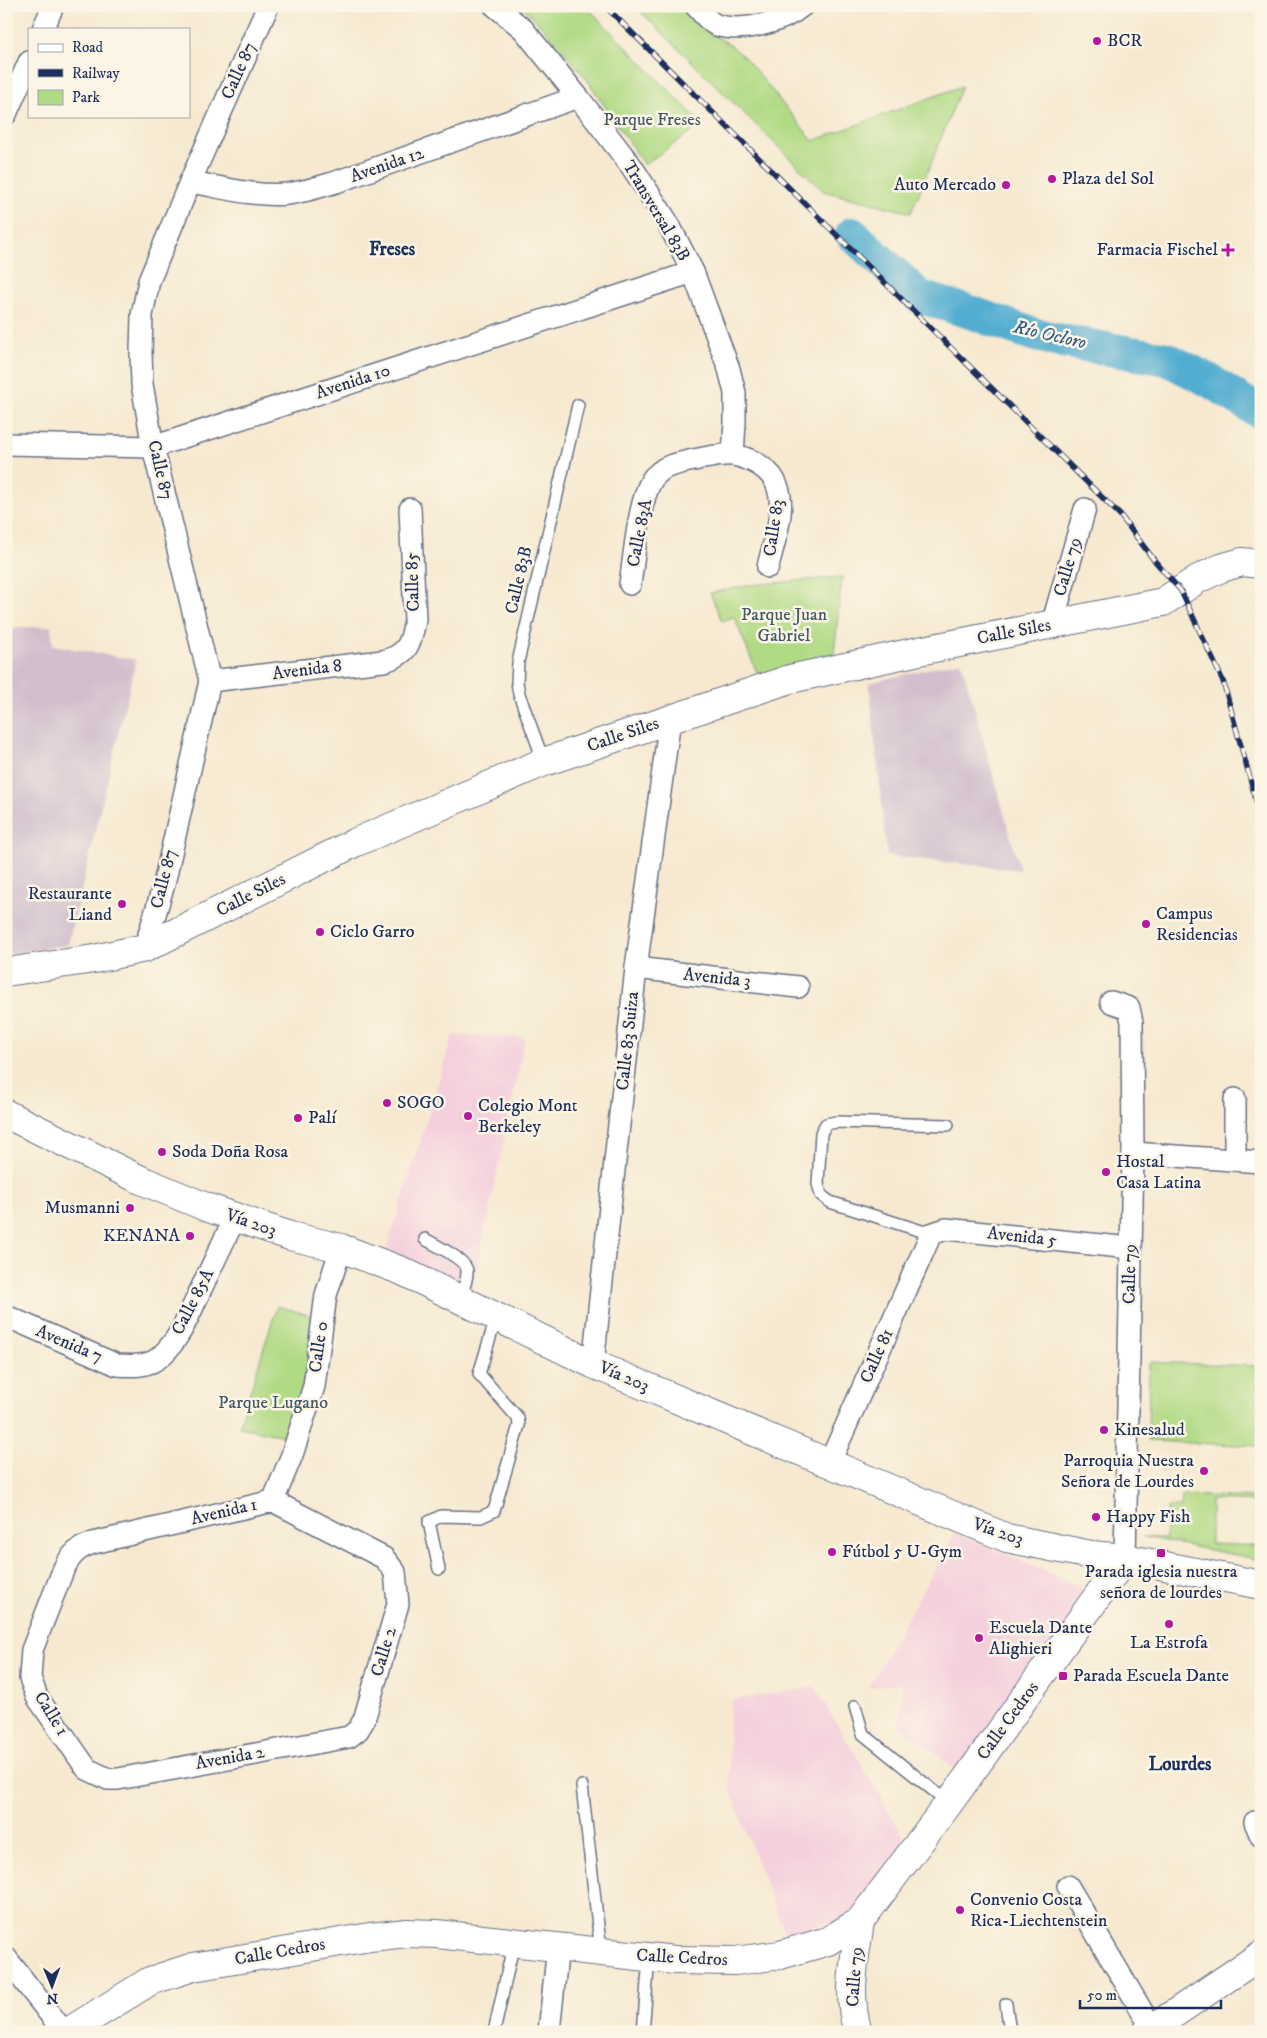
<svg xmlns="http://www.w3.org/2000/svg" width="1267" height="2038" font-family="'IM FELL DW Pica',serif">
<rect width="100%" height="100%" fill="#fcf5e5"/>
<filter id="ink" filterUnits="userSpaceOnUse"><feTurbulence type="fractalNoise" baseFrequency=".02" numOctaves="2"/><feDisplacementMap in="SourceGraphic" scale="10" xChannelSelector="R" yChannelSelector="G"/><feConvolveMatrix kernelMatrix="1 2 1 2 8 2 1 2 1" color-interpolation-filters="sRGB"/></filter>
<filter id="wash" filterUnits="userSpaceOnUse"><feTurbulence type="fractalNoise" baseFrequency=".0096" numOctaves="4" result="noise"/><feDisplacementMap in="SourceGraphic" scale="20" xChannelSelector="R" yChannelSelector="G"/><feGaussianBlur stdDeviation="1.12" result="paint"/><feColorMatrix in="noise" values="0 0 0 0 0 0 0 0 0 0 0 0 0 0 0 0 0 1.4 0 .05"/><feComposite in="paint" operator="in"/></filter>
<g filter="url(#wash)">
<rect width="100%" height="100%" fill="#f6e9d0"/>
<g fill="#f4cfdd">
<path d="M453,1035L525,1038L471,1298L385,1255Z"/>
<path d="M955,1533L1094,1592L962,1774L899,1726L903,1683L868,1688Z"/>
<path d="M815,1687L907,1842L873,1893L844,1917L787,1939L730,1789L729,1722L732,1700Z"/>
</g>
<g fill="#d0bdcd">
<path d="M51,626L53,645L136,660L68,945L6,954V628Z"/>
<path d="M961,661L1020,870L887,856L869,683Z"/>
</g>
<g fill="#b1da85" stroke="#668472">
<path d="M522,6H586L702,124L644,165L586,78L546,31Z"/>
<path d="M635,6H684L714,35L732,46L748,61L813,141L962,86L911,213L823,191Z"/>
<path d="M842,577L834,655L758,675L734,617L722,621L710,593L751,585Z"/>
<path d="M277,1306L313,1316L304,1385L289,1437L239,1427Z"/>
<path d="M1149,1362L1261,1366V1389H1258L1257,1405H1261V1446L1148,1441Z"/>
<path d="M1182,1495L1261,1498V1502L1211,1500V1544L1261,1546V1560L1143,1537L1166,1538L1167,1507H1181Z"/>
</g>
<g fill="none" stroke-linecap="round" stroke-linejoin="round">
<path stroke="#52add0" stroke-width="34" d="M852,234L920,297L967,311L1032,334L1067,342L1167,359L1212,382L1261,413"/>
</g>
</g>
<g filter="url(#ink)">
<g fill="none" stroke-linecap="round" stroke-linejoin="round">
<g stroke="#687086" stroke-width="14">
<g id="service">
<path d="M544,762L519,694L517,682L518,662L578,405"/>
<path d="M931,1234L830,1202L821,1195L818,1184L821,1133L826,1124L836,1122L948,1125"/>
<path d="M425,1239C435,1245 468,1260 467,1272C467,1281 463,1291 460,1299"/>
<path d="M439,1569L429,1522L441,1516L481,1517L494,1511L519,1425L518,1418L479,1374L496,1318"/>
<path d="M855,1706L863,1734L949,1803"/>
<path d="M582,1786L601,1952"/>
<path d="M1006,2004L1010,2032"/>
<path d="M494,2032L514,1942"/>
<path d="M643,2032L649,1958"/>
</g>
</g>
<g stroke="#687086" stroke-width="24">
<g id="minor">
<path d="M495,6L523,29L578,97L632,167L668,223L693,272L729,369L735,393V422L733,455"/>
<path d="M696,6C701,12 709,22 716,25C741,33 782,23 802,6"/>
<path d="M43,29L53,6"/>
<path d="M6,114L29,62"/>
<path d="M190,182C221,187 255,197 287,194C303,192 320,187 336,182L578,97"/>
<path d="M6,444L153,447L693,272"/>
<path d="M630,584C634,559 639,495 654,477C658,473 665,467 670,466C682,462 723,453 734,455C752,459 772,469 778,488C786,512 773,543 768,567"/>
<path d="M1052,625L1085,509"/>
<path d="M210,681L383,661C408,655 411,643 415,620L410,509"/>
<path d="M145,948L164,884L210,681L153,447L142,384L141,352L142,315L149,281L190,182L268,6"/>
<path d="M636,968L798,987"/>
<path d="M1111,1002L1129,1008L1132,1022L1133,1153L1125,1558"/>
<path d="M1133,1153L1261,1162"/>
<path d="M1235,1160V1099"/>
<path d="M6,1316L117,1365C133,1366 149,1367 161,1356C180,1339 190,1313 200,1291C212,1266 223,1242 235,1218"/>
<path d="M593,1364L636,968L670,719"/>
<path d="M829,1464L931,1234L946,1229L1130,1248"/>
<path d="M273,1501L384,1558L395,1572L398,1604L364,1720L358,1730L349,1737L118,1779H108L87,1769L37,1697L30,1678L32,1650L64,1568C72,1554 78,1548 93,1543Z"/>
<path d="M273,1501L292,1455L314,1386L326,1295L341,1248"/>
<path d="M1255,1822L1261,1836"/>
<path d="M1068,1886L1152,2028"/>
<path d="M6,1958L64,2032"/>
<path d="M549,2032L558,1946"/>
</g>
</g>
<g stroke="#687086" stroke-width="30">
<g id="tertiary">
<path d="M6,972L94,959L145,948L354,843L544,762L760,689L790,679L919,651L1163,602L1198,579L1221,568L1242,562L1261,564"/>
<path d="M68,2032L150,1981L193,1967L370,1937L407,1933L437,1934L675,1960L735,1961L780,1955L828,1941L860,1921L949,1803L1125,1558"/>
<path d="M858,2032C846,1995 855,1959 860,1921"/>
<path d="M1147,2032L1261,1955"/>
</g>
</g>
<g stroke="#687086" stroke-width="30">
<path id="secondary" d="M6,1114L141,1180L206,1207L290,1236L341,1248L402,1271L593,1364L1007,1538L1091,1555L1125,1558L1261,1585"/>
</g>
<use href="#service" stroke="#fff" stroke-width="11"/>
<use href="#minor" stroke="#fff" stroke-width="21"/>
<use href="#tertiary" stroke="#fff" stroke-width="28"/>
<use href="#secondary" stroke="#fff" stroke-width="28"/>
<g stroke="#1b2f5e" stroke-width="5.5">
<path id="rail" d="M605,6L1120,515L1154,560L1181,591L1223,681L1261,818"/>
</g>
<use href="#rail" stroke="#fcf5e5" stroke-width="4" stroke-dasharray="11" stroke-linecap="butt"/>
</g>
</g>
<g fill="#b5179e" stroke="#fcf5e5" stroke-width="2">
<circle cx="1097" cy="41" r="5"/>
<circle cx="1052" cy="179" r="5"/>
<circle cx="1006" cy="185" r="5"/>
<path d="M1225.5 242.5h5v5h5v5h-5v5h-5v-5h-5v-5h5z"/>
<circle cx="122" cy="904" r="5"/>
<circle cx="1146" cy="924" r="5"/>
<circle cx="320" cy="932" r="5"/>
<circle cx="387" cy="1103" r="5"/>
<circle cx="468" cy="1116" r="5"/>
<circle cx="298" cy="1118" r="5"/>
<circle cx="162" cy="1152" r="5"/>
<circle cx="1106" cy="1172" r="5"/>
<circle cx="130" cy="1208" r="5"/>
<circle cx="190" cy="1236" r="5"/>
<circle cx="1104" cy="1430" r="5"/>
<circle cx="1204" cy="1471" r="5"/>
<circle cx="1096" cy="1517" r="5"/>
<circle cx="832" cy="1552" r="5"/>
<rect x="1156" y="1548" width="10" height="10" rx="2.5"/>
<circle cx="1169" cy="1624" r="5"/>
<circle cx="979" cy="1638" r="5"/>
<rect x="1058" y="1671" width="10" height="10" rx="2.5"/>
<circle cx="960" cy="1910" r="5"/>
</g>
<g text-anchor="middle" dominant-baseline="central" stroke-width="5" stroke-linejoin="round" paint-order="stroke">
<g font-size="18" fill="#1b2f5e" stroke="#fcf5e5" text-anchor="start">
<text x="1107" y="41">BCR</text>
<text x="1062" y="179">Plaza del Sol</text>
<text x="996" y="185" text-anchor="end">Auto Mercado</text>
<text x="1218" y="250" text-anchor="end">Farmacia Fischel</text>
<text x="112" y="894" text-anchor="end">Restaurante<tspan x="112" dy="21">Liand</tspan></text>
<text x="1156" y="914">Campus<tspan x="1156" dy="21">Residencias</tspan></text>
<text x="330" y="932">Ciclo Garro</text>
<text x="397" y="1103">SOGO</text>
<text x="478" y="1106">Colegio Mont<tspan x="478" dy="21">Berkeley</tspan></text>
<text x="308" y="1118">Palí</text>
<text x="172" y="1152">Soda Doña Rosa</text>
<text x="1116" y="1162">Hostal<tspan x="1116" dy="21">Casa Latina</tspan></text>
<text x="120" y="1208" text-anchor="end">Musmanni</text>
<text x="180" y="1236" text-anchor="end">KENANA</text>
<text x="1114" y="1430">Kinesalud</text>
<text x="1194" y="1461" text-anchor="end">Parroquia Nuestra<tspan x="1194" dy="21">Señora de Lourdes</tspan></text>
<text x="1106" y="1517">Happy Fish</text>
<text x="842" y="1552">Fútbol 5 U-Gym</text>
<text x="1161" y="1572" text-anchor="middle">Parada iglesia nuestra<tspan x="1161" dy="21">señora de lourdes</tspan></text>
<text x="989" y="1628">Escuela Dante<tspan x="989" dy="21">Alighieri</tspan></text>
<text x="1169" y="1643" text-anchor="middle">La Estrofa</text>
<text x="1073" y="1676">Parada Escuela Dante</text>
<text x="970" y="1900">Convenio Costa<tspan x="970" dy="21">Rica-Liechtenstein</tspan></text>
</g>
<g font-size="18" fill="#1b2f5e" stroke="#fcf5e5">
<text transform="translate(239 71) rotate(-66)">Calle 87</text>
<text transform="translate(387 165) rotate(-19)">Avenida 12</text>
<text transform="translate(656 211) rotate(59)">Transversal 83B</text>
<text transform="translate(353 382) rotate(-18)">Avenida 10</text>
<text transform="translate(160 470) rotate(77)">Calle 87</text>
<text transform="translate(774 528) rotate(-82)">Calle 83</text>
<text transform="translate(640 533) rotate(-79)">Calle 83A</text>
<text transform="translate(1068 567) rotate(-74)">Calle 79</text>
<text transform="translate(519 580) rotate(-77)">Calle 83B</text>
<text transform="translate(413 582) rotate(-92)">Calle 85</text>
<text transform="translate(1014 632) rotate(-11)">Calle Siles</text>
<text transform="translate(307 670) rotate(-7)">Avenida 8</text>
<text transform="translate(623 735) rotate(-19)">Calle Siles</text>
<text transform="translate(164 879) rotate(-76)">Calle 87</text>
<text transform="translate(251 895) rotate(-27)">Calle Siles</text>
<text transform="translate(717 978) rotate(6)">Avenida 3</text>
<text transform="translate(628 1041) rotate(-84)">Calle 83 Suiza</text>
<text transform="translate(251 1223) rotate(19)">Vía 203</text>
<text transform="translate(1022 1237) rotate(6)">Avenida 5</text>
<text transform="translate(1130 1274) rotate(-89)">Calle 79</text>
<text transform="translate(193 1302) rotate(-63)">Calle 85A</text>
<text transform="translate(69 1344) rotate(23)">Avenida 7</text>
<text transform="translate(319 1347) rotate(-82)">Calle 0</text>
<text transform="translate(877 1356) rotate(-66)">Calle 81</text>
<text transform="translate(624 1377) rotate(23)">Vía 203</text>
<text transform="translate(224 1512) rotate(-13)">Avenida 1</text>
<text transform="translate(998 1532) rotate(19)">Vía 203</text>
<text transform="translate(384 1652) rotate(-73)">Calle 2</text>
<text transform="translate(51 1714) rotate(58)">Calle 1</text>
<text transform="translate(1008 1721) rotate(-54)">Calle Cedros</text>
<text transform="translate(230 1758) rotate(-10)">Avenida 2</text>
<text transform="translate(280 1952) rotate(-10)">Calle Cedros</text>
<text transform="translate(682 1958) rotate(3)">Calle Cedros</text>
<text transform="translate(855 1977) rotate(-86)">Calle 79</text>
</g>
<g font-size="18" fill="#405a68" stroke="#fcf5e5">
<text x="652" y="120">Parque Freses</text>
<text x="784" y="615">Parque Juan<tspan x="784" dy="21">Gabriel</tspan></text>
<text x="273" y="1403">Parque Lugano</text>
</g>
<g font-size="19" font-weight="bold" fill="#1b2f5e" stroke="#fcf5e5">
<text x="392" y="249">Freses</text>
<text x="1180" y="1764">Lourdes</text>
</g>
<g font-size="19" font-style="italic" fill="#2e5b86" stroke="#fcf5e5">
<text transform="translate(1050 335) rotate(13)">Río Ocloro</text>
</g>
</g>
<rect width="1267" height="2038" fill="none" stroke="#fcf5e5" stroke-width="25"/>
<rect x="28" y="28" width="162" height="90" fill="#fcf5e5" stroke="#a2a6af"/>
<rect x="38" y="44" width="25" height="8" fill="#ffffff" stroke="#a2a6af"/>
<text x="72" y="52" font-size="15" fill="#1b2f5e">Road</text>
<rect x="38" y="69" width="25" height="8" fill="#1b2f5e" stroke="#a2a6af"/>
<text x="72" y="78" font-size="15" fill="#1b2f5e">Railway</text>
<rect x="38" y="90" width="25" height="15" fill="#b1da85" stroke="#a2a6af"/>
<text x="72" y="102" font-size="15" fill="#1b2f5e">Park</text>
<g transform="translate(52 1986) rotate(179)" stroke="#fcf5e5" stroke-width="4" paint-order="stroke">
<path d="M0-4L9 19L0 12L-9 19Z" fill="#1b2f5e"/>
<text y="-8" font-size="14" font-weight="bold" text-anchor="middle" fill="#1b2f5e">N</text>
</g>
<path d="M1080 2000v8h141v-8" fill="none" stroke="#1b2f5e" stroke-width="2.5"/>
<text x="1087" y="2000" font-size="15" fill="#1b2f5e" stroke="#fcf5e5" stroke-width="4" paint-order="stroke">50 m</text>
</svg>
